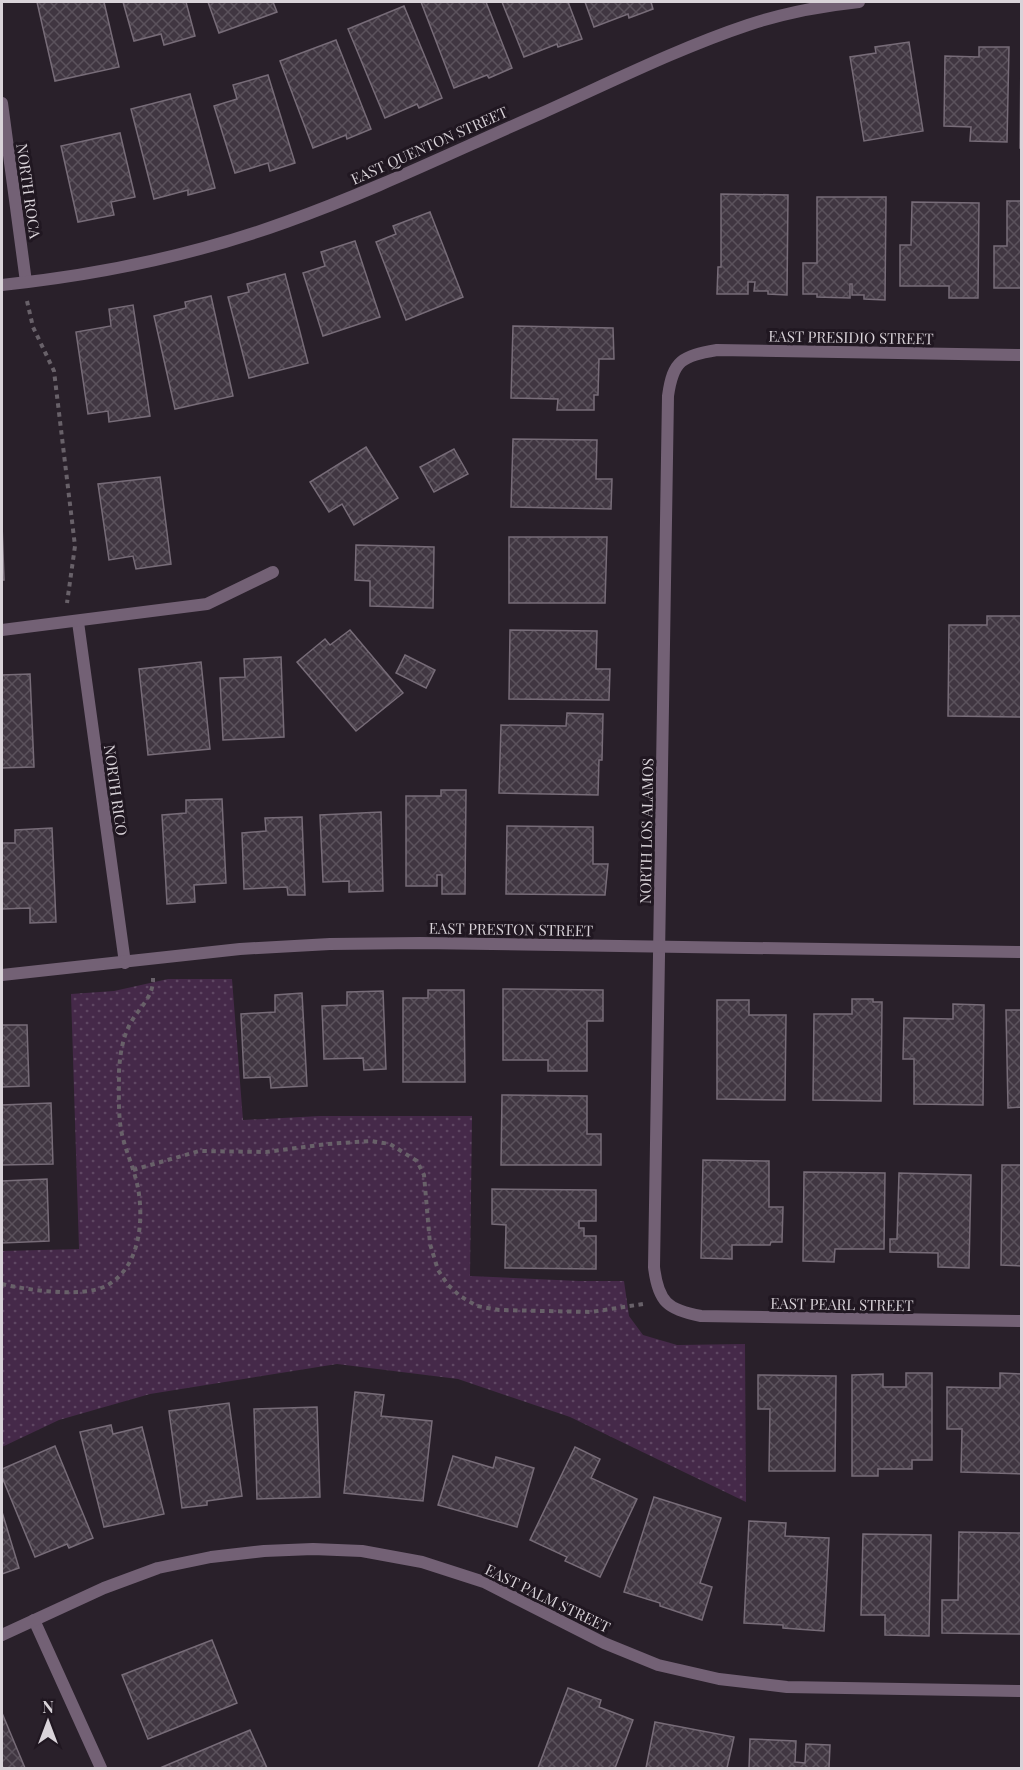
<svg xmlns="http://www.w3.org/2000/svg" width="1023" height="1770" font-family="'Playfair Display',serif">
<defs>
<pattern id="park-dots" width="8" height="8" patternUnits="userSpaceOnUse" patternTransform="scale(1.5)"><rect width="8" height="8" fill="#452949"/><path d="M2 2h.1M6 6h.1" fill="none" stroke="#5f4763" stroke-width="1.8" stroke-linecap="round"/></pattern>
<pattern id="building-cross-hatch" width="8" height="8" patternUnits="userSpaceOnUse" patternTransform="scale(1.5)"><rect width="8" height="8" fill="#403641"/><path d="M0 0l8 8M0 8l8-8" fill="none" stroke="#5b525c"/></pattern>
</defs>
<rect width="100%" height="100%" fill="#29202a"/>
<path fill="url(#park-dots)" d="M168,979H232L243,1120L320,1116H472L470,1276L579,1281H624L629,1316L643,1335L677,1345L745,1344L746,1502L570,1417L458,1379L337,1364L150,1394L59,1420L2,1447V1251L79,1249L71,994L114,991Z"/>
<g fill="url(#building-cross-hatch)" stroke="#776c78" stroke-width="1.5">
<path d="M37,2H104L119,67L55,81Z"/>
<path d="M123,2H186L195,36L164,45L161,34L134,41Z"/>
<path d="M208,2H273L277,12L219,33Z"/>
<path d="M421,2H486L512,68L489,78L487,75L454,88Z"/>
<path d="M502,2H568L582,39L558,47L557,44L524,57Z"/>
<path d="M585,2H651L653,9L629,18L628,14L594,27Z"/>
<path d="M404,6L442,98L419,108L417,104L385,118L348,29Z"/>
<path d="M336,40L371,129L347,139L346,135L313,148L280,61Z"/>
<path d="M909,42L923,131L864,141L850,57L876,53L875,47Z"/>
<path d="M979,47H1009L1007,142L970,141L971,127L944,126L945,56L979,57Z"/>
<path d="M1021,55H1022V148H1020Z"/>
<path d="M268,75L295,163L270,171L268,163L235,173L214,106L237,99L233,85Z"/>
<path d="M190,94L215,188L188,195V190L154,199L131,109Z"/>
<path d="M120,133L135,197L111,202L114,215L78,222L61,146Z"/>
<path d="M721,194L788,195L787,295L768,294V291H754L755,282H748V294H717L718,267H721Z"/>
<path d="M817,197H886L885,300L864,299V295H852V284H850V298L817,297V294H803V263H817Z"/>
<path d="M1007,201H1022V288H994V246H1007Z"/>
<path d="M912,202L979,203L978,298H949V286H900V245H911Z"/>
<path d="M430,212L463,297L406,320L376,242L396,234L393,226Z"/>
<path d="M355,241L380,317L323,336L303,273L325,266L321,252Z"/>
<path d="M285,274L308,363L249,378L228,297L249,292L247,284Z"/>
<path d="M211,296L233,396L175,409L154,316L186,308L185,302Z"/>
<path d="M133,305L150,416L109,422L108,411L88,414L76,332L111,326L109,309Z"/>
<path d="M513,326L613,328L614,359H599L598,395H594V410H557L558,399L511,398Z"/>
<path d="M513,439L597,440L596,479H612L611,509L511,507Z"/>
<path d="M366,447L398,498L354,525L342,504L329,512L310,482Z"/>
<path d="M454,449L468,474L434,492L420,467Z"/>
<path d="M160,477L171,564L136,569L133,556L109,560L98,484Z"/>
<path d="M2,524L4,580H2Z"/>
<path d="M509,537H607L605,603H509Z"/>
<path d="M356,545L434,547L433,608L370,606V581L355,580Z"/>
<path d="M987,616H1022V717L948,716L949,625H987Z"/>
<path d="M350,630L403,693L356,731L297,662L325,639L330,645Z"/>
<path d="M510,630L597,631L596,669H610L609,700L509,699Z"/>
<path d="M405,655L435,670L426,688L396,673Z"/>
<path d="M281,657L284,737L223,740L220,678L245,677L244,659Z"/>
<path d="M201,662L210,749L148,755L139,669Z"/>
<path d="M30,674L34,767L2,768V675Z"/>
<path d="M567,713L603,714L602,760H599L598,795L499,793L501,725L566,726Z"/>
<path d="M441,790H466L465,894H442V875H437V886H406V796H441Z"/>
<path d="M222,799L226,883L194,885L195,902L167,904L162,815L186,813V800Z"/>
<path d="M381,812L383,891L349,892V881L323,882L320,815Z"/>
<path d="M302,817L305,895H288L287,887L244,889L242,833L266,831L265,818Z"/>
<path d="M507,826L593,827V864H608L605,895L506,894Z"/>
<path d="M52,828L56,922L30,923V908L2,909V843H15V830Z"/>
<path d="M503,989L603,990V1021H587V1071H548V1060H503Z"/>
<path d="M428,990H464L465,1082H403V998H428Z"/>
<path d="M383,991L386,1069L364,1070L363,1058L324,1059L322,1006L347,1005V992Z"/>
<path d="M302,993L307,1086L271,1088L270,1077L244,1078L241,1014L275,1012V995Z"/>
<path d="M852,999H873V1002H882L881,1101L813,1100L814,1014H852Z"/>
<path d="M717,1000H749V1015H786L785,1100L717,1099Z"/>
<path d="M953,1004L984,1005L983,1105L914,1104V1059H903L904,1018L953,1019Z"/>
<path d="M1006,1010H1022V1107L1008,1108Z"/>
<path d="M2,1025H27L29,1086L2,1087Z"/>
<path d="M502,1095L587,1096V1134H601V1165H501Z"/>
<path d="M51,1103L53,1164L2,1165V1105Z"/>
<path d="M703,1160L769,1161V1207H783L782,1242H771L770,1245H732V1259L701,1258Z"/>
<path d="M1002,1165H1022V1266L1001,1265Z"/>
<path d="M804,1172L885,1173L884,1249H835L834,1262L803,1261Z"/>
<path d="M899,1173L971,1175L969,1268L938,1267V1253L890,1252V1239H897Z"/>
<path d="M47,1179L49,1241L2,1243V1181Z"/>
<path d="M492,1189L596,1190V1221H579V1228H584V1236H596V1269L505,1268L506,1225L492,1224Z"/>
<path d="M906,1373H932V1460H912V1469H878V1476H852V1375L883,1374V1387H906Z"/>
<path d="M1000,1373L1022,1374V1474L961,1472L962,1429H947V1387L1000,1388Z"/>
<path d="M758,1375L836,1376L835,1471H769L770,1409H758Z"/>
<path d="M355,1392L384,1395L381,1416L432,1421L423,1501L344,1493Z"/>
<path d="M229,1403L242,1496L207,1501V1505L182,1508L169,1411Z"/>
<path d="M317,1407L320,1497L257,1499L254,1409Z"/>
<path d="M111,1425L113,1434L142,1427L164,1514L104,1527L80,1432Z"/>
<path d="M55,1446L93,1538L69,1548L67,1544L35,1557L2,1477V1469Z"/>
<path d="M575,1447L600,1459L591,1478L637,1499L600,1577L565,1561L567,1557L530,1540Z"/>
<path d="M453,1456L493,1468L496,1457L534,1468L517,1527L438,1505Z"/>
<path d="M654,1497L721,1518L700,1583L712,1587L702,1620L660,1606V1603L624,1592Z"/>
<path d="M2,1512L19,1568L2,1574Z"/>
<path d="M749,1521L786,1523L785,1536L829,1538L824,1631L783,1628V1625L744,1623Z"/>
<path d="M959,1532L1022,1533V1634L942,1633V1600H958Z"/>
<path d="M863,1534L931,1535L929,1636L885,1635V1615H861Z"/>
<path d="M212,1640L237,1703L148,1739L122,1675Z"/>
<path d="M568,1688L601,1700L599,1707L633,1720L615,1768H538Z"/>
<path d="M2,1713L25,1768H2Z"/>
<path d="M655,1722L734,1737L727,1768H646Z"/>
<path d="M250,1730L267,1768H160Z"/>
<path d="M750,1739L796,1741L795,1762L805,1763L806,1744L830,1745L829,1768H749Z"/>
</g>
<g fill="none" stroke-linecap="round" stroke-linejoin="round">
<g stroke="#686169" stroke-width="4" stroke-dasharray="4.5 4.5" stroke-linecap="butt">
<path d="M27,301L33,327L54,371L75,546L67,603"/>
<path d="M133,1170L199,1151L266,1152L327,1144L371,1141L390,1144L417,1161L424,1175L430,1244L438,1270L448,1285L460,1296L477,1306L499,1310L591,1312L643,1304"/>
<path d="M2,1284C26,1290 83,1298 106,1286C140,1268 144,1221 138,1188C134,1168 125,1150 121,1130C118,1111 119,1090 119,1071C120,1056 122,1040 129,1026C137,1009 154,998 153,978"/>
</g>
<g stroke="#736175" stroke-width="12">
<path d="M2,103L26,282"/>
<path d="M2,285C97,275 195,255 286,222C373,191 457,150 542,113C609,83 679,48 748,25C784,13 821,6 859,2"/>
<path d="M1022,355L717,350C682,356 673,360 668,396L654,1267C658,1302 668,1310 701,1316L1022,1321"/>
<path d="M78,622L125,963"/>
<path d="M2,630L207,604L273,572"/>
<path d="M2,975L240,949L330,944L420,943L1022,952"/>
<path d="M34,1620L101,1768"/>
<path d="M2,1635L104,1588L158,1568L211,1557L264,1551L313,1549L362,1551L422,1562L484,1582L604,1643L658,1665L719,1679L787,1687L1022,1691"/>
</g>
</g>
<g text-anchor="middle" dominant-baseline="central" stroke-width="6" stroke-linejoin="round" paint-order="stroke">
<g font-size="15" fill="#d9d3d9" stroke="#201721">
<text transform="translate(429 145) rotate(-24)">EAST QUENTON STREET</text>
<text transform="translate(29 191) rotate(82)">NORTH ROCA</text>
<text transform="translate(851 337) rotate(1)">EAST PRESIDIO STREET</text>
<text transform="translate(116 790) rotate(82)">NORTH RICO</text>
<text transform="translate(646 831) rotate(-89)">NORTH LOS ALAMOS</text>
<text transform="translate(511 929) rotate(1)">EAST PRESTON STREET</text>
<text transform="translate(842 1304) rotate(1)">EAST PEARL STREET</text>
<text transform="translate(548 1598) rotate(26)">EAST PALM STREET</text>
</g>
</g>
<rect width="1023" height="1770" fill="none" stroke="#d9d3d9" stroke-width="6"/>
<g transform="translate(48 1722)" stroke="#201721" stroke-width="4.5" paint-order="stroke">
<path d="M0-4.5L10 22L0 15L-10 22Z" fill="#d9d3d9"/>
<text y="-9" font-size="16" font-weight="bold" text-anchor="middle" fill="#d9d3d9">N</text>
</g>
</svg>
